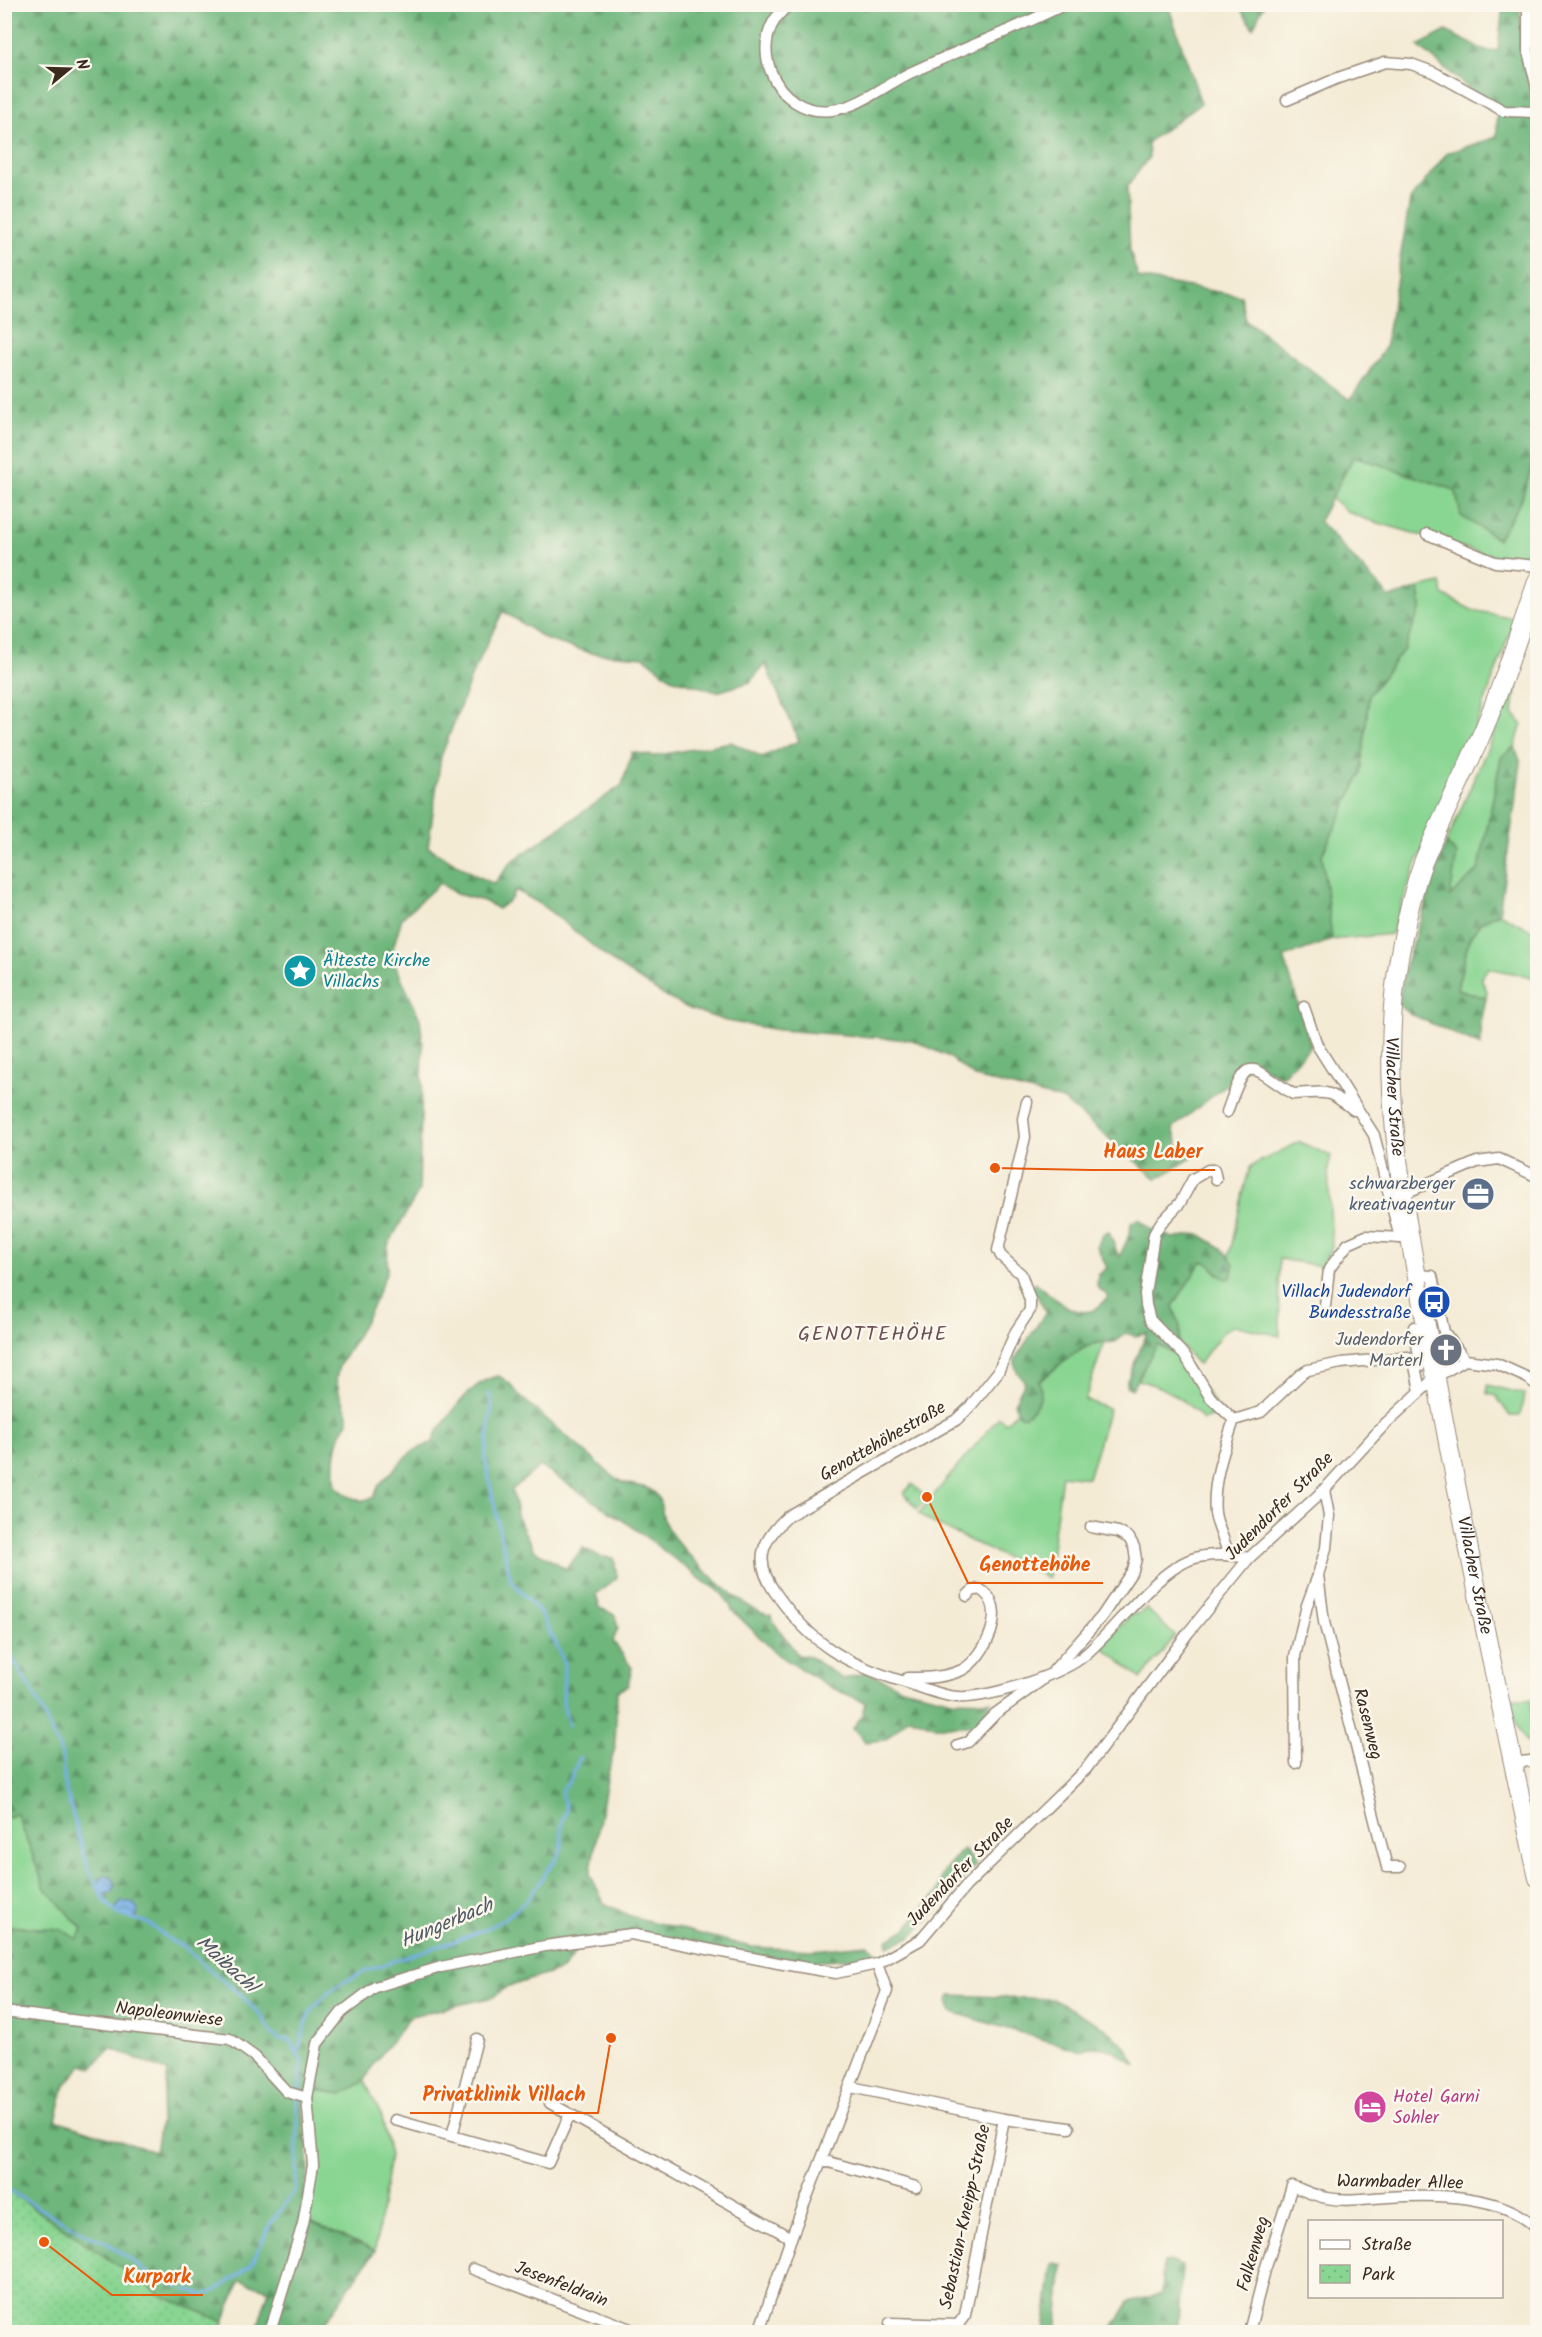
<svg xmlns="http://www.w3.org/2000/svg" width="1542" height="2337" font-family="Kalam,sans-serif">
<defs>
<pattern id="forest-firs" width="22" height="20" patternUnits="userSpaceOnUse" patternTransform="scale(1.5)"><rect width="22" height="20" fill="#6eb67c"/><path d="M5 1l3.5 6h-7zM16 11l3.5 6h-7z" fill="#5c9465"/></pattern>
<pattern id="park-dots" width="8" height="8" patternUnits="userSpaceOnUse" patternTransform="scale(1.5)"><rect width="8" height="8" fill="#89d592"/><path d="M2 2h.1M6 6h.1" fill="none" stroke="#77b77d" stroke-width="1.8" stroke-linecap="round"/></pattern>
<pattern id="water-waves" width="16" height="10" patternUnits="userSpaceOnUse" patternTransform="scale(1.5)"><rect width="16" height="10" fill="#74afe5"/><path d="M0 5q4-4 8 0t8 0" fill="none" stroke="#608fb9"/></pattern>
</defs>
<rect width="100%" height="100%" fill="#fbf7ec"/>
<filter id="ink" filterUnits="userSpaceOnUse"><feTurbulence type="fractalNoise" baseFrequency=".0167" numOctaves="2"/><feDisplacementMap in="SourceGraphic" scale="12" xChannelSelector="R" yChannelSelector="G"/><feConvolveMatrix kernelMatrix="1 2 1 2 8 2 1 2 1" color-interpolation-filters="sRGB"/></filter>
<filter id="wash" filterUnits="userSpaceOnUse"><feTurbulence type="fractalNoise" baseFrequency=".008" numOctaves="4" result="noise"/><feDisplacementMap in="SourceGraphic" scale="24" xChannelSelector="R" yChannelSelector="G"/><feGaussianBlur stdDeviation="1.35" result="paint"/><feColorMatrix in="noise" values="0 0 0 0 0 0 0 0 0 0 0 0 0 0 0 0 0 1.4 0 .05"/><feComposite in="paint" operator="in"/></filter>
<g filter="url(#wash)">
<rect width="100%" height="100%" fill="#f4ebd5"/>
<g fill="#89d592" stroke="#628058" stroke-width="1.5">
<path d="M1537,450V552L1529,558L1495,557L1365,519L1348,512L1331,498L1354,456L1455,490L1521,501Z"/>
<path d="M1441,583L1443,595L1472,610L1515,618L1474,732L1416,865L1391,934L1332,940L1322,855L1361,773L1369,695L1404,649L1421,608L1419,588Z"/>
<path d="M1517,681L1513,713L1522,724L1515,747L1501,757L1479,869L1449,898L1456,854L1446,843Z"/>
<path d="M1499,913L1527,928L1537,931V978L1488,968L1481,978L1487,991L1486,998L1457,989L1469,939L1481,922Z"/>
<path d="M1299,1142L1331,1156L1328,1169L1332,1247L1321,1266L1279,1259L1280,1336L1234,1325L1223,1332L1198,1365L1179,1343L1180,1327L1173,1306L1201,1262H1206L1220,1276L1234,1264L1229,1257C1230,1249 1233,1242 1234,1234C1240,1211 1242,1188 1251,1166Z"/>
<path d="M1099,1342L1104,1343L1085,1400L1109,1409L1088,1478L1062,1475L1048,1578L929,1521L919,1513L999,1417L1006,1423L1017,1411L1020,1416H1025C1038,1405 1044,1399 1039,1382C1058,1367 1076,1349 1099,1342Z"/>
<path d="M1157,1343L1175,1348L1221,1413L1203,1420C1188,1400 1162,1386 1138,1380Z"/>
<path d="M1487,1385L1524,1394L1520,1416H1510L1496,1396L1487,1394Z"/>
<path d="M1146,1608L1175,1636L1141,1679L1102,1646L1131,1615L1140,1613Z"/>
<path d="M1511,1699H1531L1533,1735L1536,1736L1537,1747C1516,1742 1515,1717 1511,1699Z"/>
<path d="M17,1814L45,1888L83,1930L77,1940L61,1929L5,1926L4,1818Z"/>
<path d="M365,2081L382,2117L390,2156L375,2251L308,2221C318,2177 314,2134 315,2090L342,2094Z"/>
</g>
<g fill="url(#forest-firs)" stroke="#54704d" stroke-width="1.5" fill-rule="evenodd">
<path d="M5,5H1168L1201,103L1148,142L1149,157L1127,187L1130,251L1138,278L1241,296L1246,320L1350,400L1385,348L1410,200L1447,153L1497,137V112L1418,46L1446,31L1488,52L1498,50L1503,5H1520L1522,59L1538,119L1537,450L1521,501L1498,539L1461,516L1455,490L1354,456L1319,521L1390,598L1419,588L1421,608L1404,649L1369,695L1361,773L1322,855L1332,940L1284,957L1311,1046L1282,1076L1252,1064L1173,1128L1178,1145L1195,1156L1157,1179L1063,1100L975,1077L949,1057L913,1040L779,1030L726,1021L690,1009L666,997L614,963L556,916L537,902L515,890L511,899L498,909L484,901L456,894L440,883L402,918L393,948L395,964L420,1019L423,1046L419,1191L388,1245L387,1271L373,1305L354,1342L339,1366L336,1379L340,1396L348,1414V1422C335,1438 333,1466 336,1486L348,1496L361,1501L374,1497L379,1485L411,1452L433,1442L436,1433C453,1412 471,1380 499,1376L509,1383L522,1398C545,1418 569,1438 592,1458C601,1465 610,1476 620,1481C631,1487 646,1484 655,1493C663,1502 661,1513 665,1523C673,1545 748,1616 771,1615L772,1620L798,1655L810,1657L843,1679L867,1672L902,1688L952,1700L991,1701L977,1726H935L909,1717L885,1740L865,1742L853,1728L862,1716L865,1702L832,1688L778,1655L732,1610C727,1598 719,1588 706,1583L630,1525L540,1466L512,1490L518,1519L534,1550L566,1569L583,1548L601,1557L614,1558L617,1577L596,1595L600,1608L615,1615L618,1628L613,1641L632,1668L628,1686L617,1691L615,1747L608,1774L590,1874L604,1903L630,1916L751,1947L812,1950L869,1945L878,1953L865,1957L814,1961L772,1958L624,1933L579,1947L562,1970L509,1986L493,1997L411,2016L373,2065L365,2081L342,2094L315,2090L303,2104L309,2166L301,2218L375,2251L319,2330L315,2332H256L269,2290L240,2280L224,2322L164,2297L5,2188V1926L61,1929L77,1939L83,1930L45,1888L17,1814L5,1818V1295L12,1272L4,1249ZM503,611L547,640L591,653L644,657L671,678L717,692L750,682L765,664L799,741L762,757L731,742L654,756L632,752L622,785L511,862L494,884L473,874L428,847L441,757L472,675ZM111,2048L168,2072L155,2152L56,2120L65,2085L83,2065L92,2068Z"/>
<path d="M1238,5H1264L1253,28Z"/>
<path d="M1515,747L1521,763L1499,913L1481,922L1469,939L1457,989L1486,998L1481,1023V1046L1411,1014L1398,1005L1406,963L1446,843L1457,854L1450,897L1479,869L1501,757Z"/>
<path d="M1139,1219L1151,1229L1173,1238L1199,1234L1222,1248L1234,1264L1231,1278L1225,1279L1206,1262H1201L1173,1306L1180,1327L1179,1343L1171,1352L1157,1344L1132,1389L1126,1386L1127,1381L1147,1333L1135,1336L1125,1333C1111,1350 1109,1338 1093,1344C1073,1350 1055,1369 1039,1381C1044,1399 1038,1405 1025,1416H1020L1014,1403L1025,1382C1018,1374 1014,1369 1015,1359L1046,1312L1032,1287L1035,1283C1052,1295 1077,1323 1098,1307C1103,1303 1106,1301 1108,1296L1097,1287L1098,1275L1107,1268L1097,1246L1104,1233L1109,1232L1119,1257L1130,1234L1131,1222Z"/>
<path d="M963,1849L976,1865L928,1920L910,1937L888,1946L887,1940L905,1930L938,1891L942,1874Z"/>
<path d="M950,1995L1053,1999L1104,2027L1126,2047L1136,2066L1113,2050L1089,2046L1081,2051L952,2012L948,2000Z"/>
<path d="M1171,2262L1182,2266L1178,2323L1175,2332H1110L1129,2302L1161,2294L1163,2263Z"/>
<path d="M1055,2263L1063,2265L1057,2324L1055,2332H1044L1052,2264Z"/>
</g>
<g fill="url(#park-dots)" stroke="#628058" stroke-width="1.5">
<path d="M912,1484L927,1498L917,1509L904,1493Z"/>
<path d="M4,2188L164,2297L224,2322L220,2332H177L161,2328L160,2332H5Z"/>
</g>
<g fill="url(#water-waves)" stroke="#586c82" stroke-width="1.5">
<circle cx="106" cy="1885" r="9"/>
<path d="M121,1902H129L135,1905L138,1911L137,1917C130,1920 120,1916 115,1910Z"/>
</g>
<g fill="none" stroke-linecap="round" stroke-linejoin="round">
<g stroke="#74afe5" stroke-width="3">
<path d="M489,1392L492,1406L485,1459L500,1533L511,1580L540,1613L559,1650L564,1665L563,1704L569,1726"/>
<path d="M4,1644L38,1702L62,1755L65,1787L88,1869L105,1901L118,1914L148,1923L173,1942L184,1946L201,1963L241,1995L262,2017L272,2034L281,2040L289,2039L302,2062L299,2093"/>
<path d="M298,2053C302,2038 304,2023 312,2010C345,1961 450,1952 500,1921C521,1909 534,1892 546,1872C552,1864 558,1859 561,1849C564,1840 560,1831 562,1822C563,1818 566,1814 566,1809C566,1803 561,1799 561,1792L571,1779L580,1757"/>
<path d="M4,2188L80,2231L107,2243L151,2275L179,2287"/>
<path d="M186,2290L203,2295L209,2294L228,2283L251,2265L271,2223L296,2189L298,2099"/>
</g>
</g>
</g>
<g filter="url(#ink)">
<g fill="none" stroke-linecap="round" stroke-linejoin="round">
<g stroke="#988a7a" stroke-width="13">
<g id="minor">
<path d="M791,4C741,36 774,118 832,110C860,107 885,85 910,73C961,49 1014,30 1065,4"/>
<path d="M1528,4V51L1538,92"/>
<path d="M1287,100L1338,78L1385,62L1411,64L1433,72L1504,111L1538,112"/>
<path d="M1427,534L1495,562L1538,566"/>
<path d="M1304,1007L1317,1045L1374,1135L1400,1238H1410"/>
<path d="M1027,1102L1023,1119L1025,1137L998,1250L1001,1256L1021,1274L1030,1300V1310L1016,1331L998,1372L969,1408L956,1420L788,1516C760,1542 753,1562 777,1595C812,1644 844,1663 901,1681C919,1686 940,1696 958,1697C988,1699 1064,1674 1086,1654C1117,1628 1157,1569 1195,1558C1213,1553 1231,1555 1249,1558"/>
<path d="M1227,1112C1248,1051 1249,1066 1293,1094C1328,1093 1324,1087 1354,1110"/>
<path d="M1216,1179L1214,1170H1208L1193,1179L1180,1203L1160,1224L1154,1234L1145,1294L1146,1305L1150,1320L1186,1357L1210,1397L1234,1420"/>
<path d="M1403,1194L1477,1162L1499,1159L1538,1177"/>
<path d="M1417,1275L1432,1276L1444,1332L1465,1360"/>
<path d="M1325,1306L1329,1269L1348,1244L1366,1236L1400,1238"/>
<path d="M1414,1327L1420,1362V1366L1416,1367"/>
<path d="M1234,1420L1261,1412L1300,1375L1308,1370L1341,1363L1408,1357L1414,1361L1420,1391"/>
<path d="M1324,1490L1329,1516L1326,1548L1318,1575L1324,1622L1387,1867H1400"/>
<path d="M1228,1554C1225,1540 1217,1527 1215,1513C1212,1481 1224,1450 1234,1420"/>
<path d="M1054,1670L1102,1616L1133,1570L1136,1559L1134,1547L1129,1538L1118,1532L1091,1527"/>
<path d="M907,1678C926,1678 944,1678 962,1670C985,1658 1011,1605 979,1589L972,1591L967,1596"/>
<path d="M958,1745L968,1742L995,1714L1042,1680"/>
<path d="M1296,1763L1295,1656L1307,1605L1317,1578"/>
<path d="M1512,1763L1538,1760"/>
<path d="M4,2012L230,2039L255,2057L287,2092L307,2098"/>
<path d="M851,2087L1004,2119L1069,2128"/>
<path d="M550,2103L791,2238"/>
<path d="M395,2120L548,2163L570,2114"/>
<path d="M452,2136L477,2039"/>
<path d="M822,2160L916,2187"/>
<path d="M473,2269L638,2332"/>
<path d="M890,2323L958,2325L965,2315L1004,2119"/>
<path d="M270,2332L303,2224L313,2165L307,2098L317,2044L342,2012L375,1987L441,1967L545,1946L631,1934L778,1963L836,1973L877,1964L920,1940L966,1886L1086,1769L1188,1633L1249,1558L1324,1490L1385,1424L1436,1377L1465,1360L1497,1364L1528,1378L1538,1386"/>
<path d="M759,2332L791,2238L887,1991L877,1964"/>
<path d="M1249,2332L1265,2270L1292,2186C1303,2190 1315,2196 1327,2198C1346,2202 1368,2198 1388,2197C1433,2194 1505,2193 1538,2230"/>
</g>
</g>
<g stroke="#988a7a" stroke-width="20">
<g id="primary">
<path id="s1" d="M1538,579C1519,632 1503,687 1480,738C1462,779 1441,819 1424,860C1412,890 1405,925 1399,958C1376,1091 1408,1226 1432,1357C1464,1532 1500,1705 1538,1878"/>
</g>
</g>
<use href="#minor" stroke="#fff" stroke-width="10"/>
<use href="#primary" stroke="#fff" stroke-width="18"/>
</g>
</g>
<defs>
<g id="sight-disc" transform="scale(1.725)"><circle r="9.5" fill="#0f9aa8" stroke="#fbf7ec"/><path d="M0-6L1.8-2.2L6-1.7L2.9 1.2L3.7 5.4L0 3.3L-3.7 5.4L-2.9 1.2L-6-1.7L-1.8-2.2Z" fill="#fff"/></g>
<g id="office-disc" transform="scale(1.725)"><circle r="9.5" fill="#5c6f8a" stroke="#fbf7ec"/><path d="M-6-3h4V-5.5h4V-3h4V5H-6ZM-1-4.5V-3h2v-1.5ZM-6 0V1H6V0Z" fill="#fff"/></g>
<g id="bus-disc" transform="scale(1.725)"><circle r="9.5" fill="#1a4fb4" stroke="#fbf7ec"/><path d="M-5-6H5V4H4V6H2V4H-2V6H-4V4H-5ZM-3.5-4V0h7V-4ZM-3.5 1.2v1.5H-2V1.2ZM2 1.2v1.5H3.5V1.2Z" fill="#fff"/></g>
<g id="church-disc" transform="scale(1.725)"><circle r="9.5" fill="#6b7280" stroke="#fbf7ec"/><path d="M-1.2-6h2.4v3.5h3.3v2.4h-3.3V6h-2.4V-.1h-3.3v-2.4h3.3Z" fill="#fff"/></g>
<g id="hotel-disc" transform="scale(1.725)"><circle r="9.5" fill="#d1479c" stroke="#fbf7ec"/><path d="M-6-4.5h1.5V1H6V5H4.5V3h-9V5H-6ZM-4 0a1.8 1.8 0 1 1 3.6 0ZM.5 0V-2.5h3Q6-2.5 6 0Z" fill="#fff"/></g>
</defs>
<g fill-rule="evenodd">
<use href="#sight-disc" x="300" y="971"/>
<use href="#office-disc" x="1478" y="1194"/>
<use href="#bus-disc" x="1434" y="1302"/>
<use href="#church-disc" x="1446" y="1350"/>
<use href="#hotel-disc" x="1370" y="2107"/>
</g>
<g text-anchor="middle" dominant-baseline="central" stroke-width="5" stroke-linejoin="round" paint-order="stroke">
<g font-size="18" fill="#0d838f" stroke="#fbf7ec" text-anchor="start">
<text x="323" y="961">Älteste Kirche<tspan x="323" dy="21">Villachs</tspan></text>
</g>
<g font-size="18" fill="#3b2a1e" stroke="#fbf7ec">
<text stroke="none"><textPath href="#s1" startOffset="544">Villacher Straße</textPath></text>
<text transform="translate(883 1442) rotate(-30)">Genottehöhestraße</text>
<text transform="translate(1280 1507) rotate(-45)">Judendorfer Straße</text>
<text stroke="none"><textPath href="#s1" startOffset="1030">Villacher Straße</textPath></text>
<text transform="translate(1367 1724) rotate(76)">Rasenweg</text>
<text transform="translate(961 1872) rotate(-46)">Judendorfer Straße</text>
<text transform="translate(169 2015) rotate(7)">Napoleonwiese</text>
<text transform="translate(1400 2183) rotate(1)">Warmbader Allee</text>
<text transform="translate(966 2217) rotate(-78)">Sebastian-Kneipp-Straße</text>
<text transform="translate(1254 2254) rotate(-74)">Falkenweg</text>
<text transform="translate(561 2285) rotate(21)">Jesenfeldrain</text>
</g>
<g font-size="18" fill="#4e5e75" stroke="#fbf7ec" text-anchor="end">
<text x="1455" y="1184">schwarzberger<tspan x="1455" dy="21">kreativagentur</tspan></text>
</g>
<g font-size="18" fill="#164399" stroke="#fbf7ec" text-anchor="end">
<text x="1411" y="1292">Villach Judendorf<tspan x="1411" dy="21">Bundesstraße</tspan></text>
</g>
<g font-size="18" fill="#5b616d" stroke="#fbf7ec" text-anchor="end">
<text x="1423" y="1340">Judendorfer<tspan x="1423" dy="21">Marterl</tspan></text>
</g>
<g font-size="18" fill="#b23c85" stroke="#fbf7ec" text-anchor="start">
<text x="1393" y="2097">Hotel Garni<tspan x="1393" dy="21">Sohler</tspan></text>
</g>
<g font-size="20" letter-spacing="1.5" fill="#6a4f56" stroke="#fbf7ec">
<text x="873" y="1335">GENOTTEHÖHE</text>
</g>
<g font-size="20" font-style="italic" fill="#4f5964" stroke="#fbf7ec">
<text transform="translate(447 1924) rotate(-23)">Hungerbach</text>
<text transform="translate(226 1965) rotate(42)">Maibachl</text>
</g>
</g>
<path fill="none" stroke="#e8590c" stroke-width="2" d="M995 1168L1091 1170H1215M927 1497L968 1583H1103M611 2038L598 2113H410M44 2242L112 2295H203"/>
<g fill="#e8590c" stroke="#fbf7ec" stroke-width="2">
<circle cx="995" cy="1168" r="6"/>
<circle cx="927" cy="1497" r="6"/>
<circle cx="611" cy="2038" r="6"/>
<circle cx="44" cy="2242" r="6"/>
</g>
<g font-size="20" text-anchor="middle" font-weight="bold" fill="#e8590c" stroke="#fbf7ec" stroke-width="5" stroke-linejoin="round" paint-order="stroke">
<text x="1153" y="1158">Haus Laber</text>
<text x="1035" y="1571">Genottehöhe</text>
<text x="504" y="2101">Privatklinik Villach</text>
<text x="157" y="2283">Kurpark</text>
</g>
<rect width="1542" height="2337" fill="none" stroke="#fbf7ec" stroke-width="24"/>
<rect x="1308" y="2220" width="195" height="78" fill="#fbf7ec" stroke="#aea59a" stroke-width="1.5"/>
<rect x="1320" y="2240" width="30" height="9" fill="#ffffff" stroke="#aea59a" stroke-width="1.5"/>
<text x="1362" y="2250" font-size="18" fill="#3b2a1e">Straße</text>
<rect x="1320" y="2265" width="30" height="18" fill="url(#park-dots)" stroke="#aea59a" stroke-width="1.5"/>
<text x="1362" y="2280" font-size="18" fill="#3b2a1e">Park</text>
<g transform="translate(69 69) rotate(71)" stroke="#fbf7ec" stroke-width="4.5" paint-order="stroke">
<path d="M0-4.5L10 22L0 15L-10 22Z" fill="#3b2a1e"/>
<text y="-9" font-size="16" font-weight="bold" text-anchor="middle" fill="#3b2a1e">N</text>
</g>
</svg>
